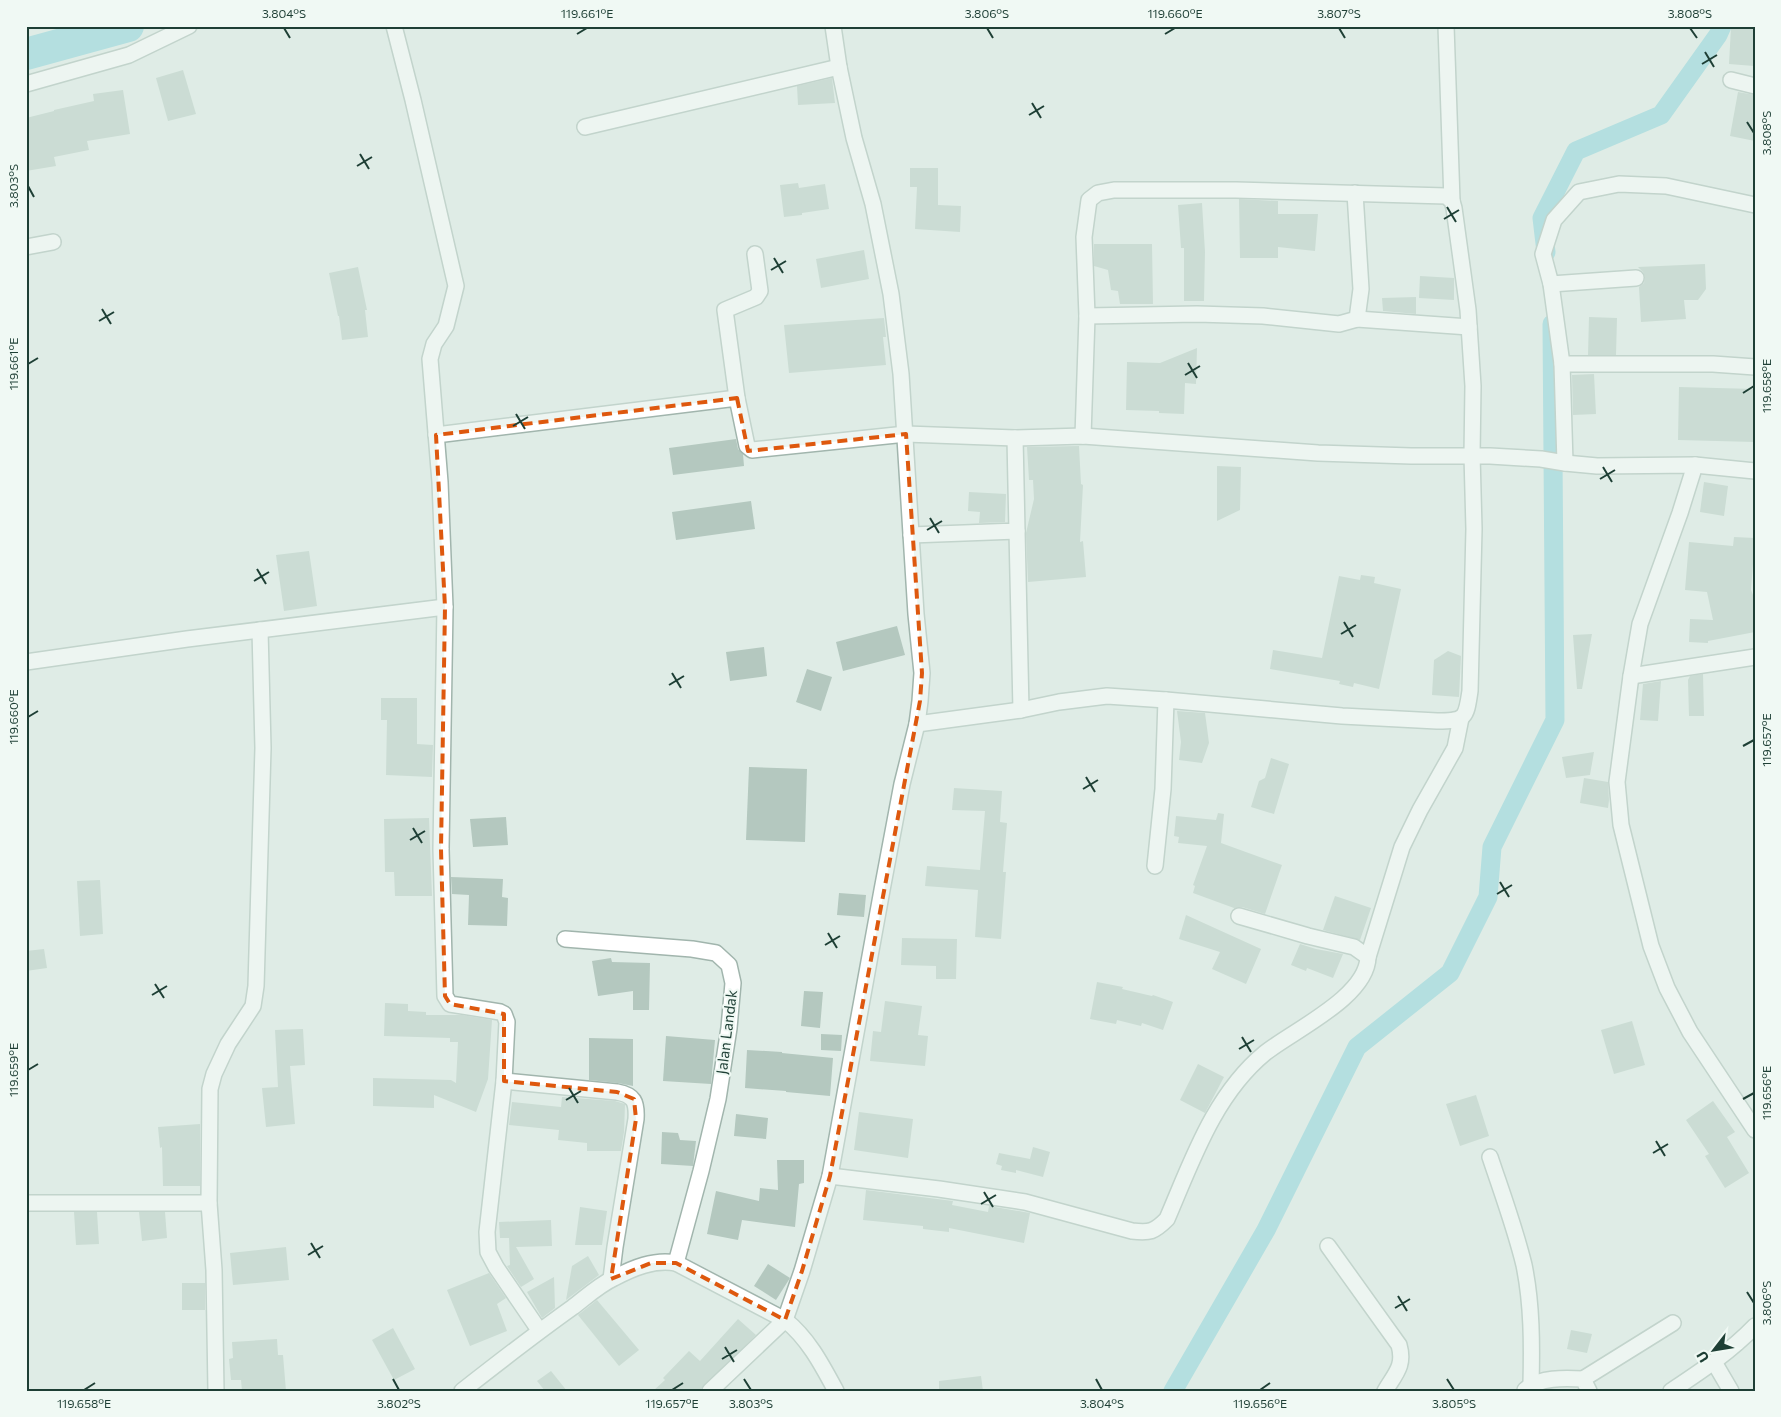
<svg xmlns="http://www.w3.org/2000/svg" width="1781" height="1417" font-family="Commissioner,sans-serif">
<rect width="100%" height="100%" fill="#dfece6"/>
<g fill="none" stroke-linecap="round" stroke-linejoin="round">
<g stroke="#80ced9" stroke-width="19">
<path d="M1546,252L1542,218L1576,151L1661,115L1718,35L1722,26"/>
<path d="M1173,1391L1266,1230L1357,1047L1450,973L1488,897L1492,847L1555,720L1552,324"/>
</g>
<path stroke="#80ced9" stroke-width="32" d="M26,54L128,26"/>
</g>
<g fill="#b4c8bf">
<path d="M1731,27L1755,29L1754,66L1729,64Z"/>
<path d="M183,70L196,114L168,121L156,78Z"/>
<path d="M832,78L835,103L798,105L797,86Z"/>
<path d="M123,90L130,134L87,141L89,150L54,157L56,166L26,171V118L54,111V110L94,101L93,94Z"/>
<path d="M1738,92L1755,95V141L1730,136Z"/>
<path d="M910,168H938V205L961,206L960,232L915,229L917,187H910Z"/>
<path d="M798,183L799,188L825,184L829,209L802,213V215L784,217L780,185Z"/>
<path d="M1239,199L1278,201V214H1318L1315,251L1278,247V258H1240Z"/>
<path d="M1202,203L1205,252L1204,301H1184V248H1181L1178,205Z"/>
<path d="M1094,244H1152L1153,304H1120L1118,291L1111,290L1108,270L1094,266Z"/>
<path d="M864,250L869,279L821,288L816,259Z"/>
<path d="M1705,264L1706,289L1698,300H1684L1686,319L1641,322L1639,287L1644,283L1645,278L1643,272L1638,267Z"/>
<path d="M358,267L367,310H365L368,337L342,340L339,316H338L329,273Z"/>
<path d="M1420,276L1454,278V300L1419,298Z"/>
<path d="M1416,297V314L1383,311L1382,298Z"/>
<path d="M1589,317L1617,318L1616,355H1588Z"/>
<path d="M884,318L886,337H883L886,365L789,373L784,325Z"/>
<path d="M1197,348L1196,384L1185,383L1184,414L1159,413V411L1126,410L1127,362L1160,363Z"/>
<path d="M1594,374L1596,414L1573,415L1572,375Z"/>
<path d="M1679,387L1755,389V442L1678,440Z"/>
<path d="M736,439L738,449L743,454L744,466L673,475L669,448Z"/>
<path d="M1079,446L1081,484L1083,485L1080,542L1083,541L1086,577L1028,582L1026,533L1034,499L1033,480H1029L1027,447Z"/>
<path d="M1217,466L1241,467L1240,510L1217,521Z"/>
<path d="M1704,482L1728,486L1724,516L1700,512Z"/>
<path d="M969,492L1006,494L1005,522L979,523L980,512L968,511Z"/>
<path d="M751,501L755,529L676,540L672,512Z"/>
<path d="M1734,537L1755,538L1751,590L1755,600V632L1708,641V643L1689,642L1690,619L1713,620L1707,592L1685,590L1689,542L1733,546Z"/>
<path d="M309,551L317,606L284,611L276,555Z"/>
<path d="M1361,575L1375,577L1374,583L1401,589L1379,689L1354,683L1353,687L1339,684L1340,681L1270,669L1273,650L1322,658L1339,576L1360,580Z"/>
<path d="M897,626L905,655L843,671L836,642Z"/>
<path d="M1592,634L1582,689H1577L1573,635Z"/>
<path d="M764,647L767,676L730,681L726,652Z"/>
<path d="M1448,651L1461,656L1459,697L1432,695L1434,660Z"/>
<path d="M807,669L832,677L821,711L796,702Z"/>
<path d="M1703,674L1704,716H1689L1688,680L1690,676Z"/>
<path d="M1661,681L1658,721L1640,720L1643,684Z"/>
<path d="M381,698H417V744L433,745L432,777L386,775L387,720H381Z"/>
<path d="M1177,711L1205,713L1209,743L1202,763L1179,760L1181,742Z"/>
<path d="M1594,752L1590,775L1566,778L1562,757Z"/>
<path d="M1271,758L1289,764L1274,814L1251,807L1259,781L1265,778Z"/>
<path d="M749,767L807,769L805,842L746,840Z"/>
<path d="M1584,778L1608,782L1609,800L1608,808L1580,803Z"/>
<path d="M954,788L1002,791L1000,822L1007,823L1003,872H1006L1001,939L975,937L978,890L925,886L927,866L980,870L985,811L952,810Z"/>
<path d="M1218,813L1224,814L1221,843L1282,865L1265,914L1242,907L1234,908L1193,893L1195,886L1193,885L1207,846L1178,843L1179,837L1174,836L1176,816L1216,820Z"/>
<path d="M506,817L508,845L473,847L470,819Z"/>
<path d="M429,818L432,896H395L394,872H385L384,819Z"/>
<path d="M451,877L503,879L502,897L508,898L507,926L468,925L469,895L452,894Z"/>
<path d="M100,880L103,934L80,936L77,881Z"/>
<path d="M839,893L866,895L864,917L837,915Z"/>
<path d="M1335,896L1371,908L1360,940L1323,930Z"/>
<path d="M1186,915L1261,949L1246,984L1212,969L1220,952L1179,939Z"/>
<path d="M902,938L957,939L956,979H936V966L901,965Z"/>
<path d="M1300,944L1316,949L1343,954L1333,978L1307,968L1306,971L1291,965Z"/>
<path d="M44,949L47,968L26,971V951Z"/>
<path d="M611,958L612,962L650,963L649,1010H633V991L598,996L592,961Z"/>
<path d="M1097,982L1123,987L1122,989L1152,996L1153,995L1173,1002L1163,1030L1142,1023L1141,1026L1117,1020L1116,1024L1090,1019Z"/>
<path d="M804,991L823,992L820,1028L801,1026Z"/>
<path d="M885,1001L922,1006L918,1035L928,1036L925,1066L870,1061L873,1031L881,1032Z"/>
<path d="M385,1003L408,1004V1011L426,1012V1015H462L492,1020L488,1079L476,1112L434,1095V1108L373,1106V1078L451,1080L456,1083L458,1042H450V1038L384,1036Z"/>
<path d="M1632,1021L1645,1065L1614,1074L1601,1030Z"/>
<path d="M303,1029L305,1065L290,1066L295,1124L266,1127L262,1088L278,1087L275,1030Z"/>
<path d="M821,1034L842,1035L841,1051L821,1050Z"/>
<path d="M666,1036L715,1040L711,1084L663,1081Z"/>
<path d="M589,1038L633,1039V1086L618,1083L589,1080Z"/>
<path d="M747,1050L782,1052V1053L833,1058L830,1096L786,1092V1091L745,1088Z"/>
<path d="M1198,1064L1224,1077L1205,1113L1180,1100Z"/>
<path d="M1476,1095L1489,1136L1460,1146L1446,1104Z"/>
<path d="M562,1097L615,1101L625,1104L624,1132L621,1151H587V1143L558,1140L559,1130L509,1125L512,1102L561,1107Z"/>
<path d="M1713,1101L1735,1132L1727,1137L1749,1173L1725,1188L1705,1156L1709,1154L1686,1120Z"/>
<path d="M859,1112L913,1119L908,1158L854,1150Z"/>
<path d="M736,1114L768,1118L766,1139L734,1136Z"/>
<path d="M200,1124V1186H163L162,1147L160,1148L158,1127Z"/>
<path d="M662,1132L678,1133L680,1140L696,1141L693,1166L661,1164Z"/>
<path d="M1033,1147L1050,1152L1043,1177L1016,1170V1173L1001,1170L1002,1166L996,1164L999,1153L1030,1159Z"/>
<path d="M777,1160H804V1183L799,1184L795,1227L742,1220L738,1240L707,1234L716,1191L759,1201L760,1188L778,1190Z"/>
<path d="M866,1190L953,1201L952,1205L988,1212L989,1206L1030,1213L1024,1243L949,1228V1232L923,1229V1226L863,1220Z"/>
<path d="M580,1207L607,1211L602,1245H575Z"/>
<path d="M74,1212H97L99,1244L76,1245Z"/>
<path d="M139,1212H165L167,1238L142,1241Z"/>
<path d="M551,1220L552,1246L516,1247L534,1279L521,1287L507,1266L510,1265L509,1238H500L499,1222Z"/>
<path d="M286,1247L289,1280L233,1285L230,1253Z"/>
<path d="M588,1256L599,1275L566,1300L572,1266Z"/>
<path d="M768,1264L790,1278L776,1300L754,1286Z"/>
<path d="M489,1273L506,1298L497,1304L507,1331L470,1346L447,1290Z"/>
<path d="M554,1277L555,1308L542,1318L527,1292Z"/>
<rect x="182" y="1283" width="23" height="27"/>
<path d="M597,1300L639,1350L619,1366L578,1315Z"/>
<path d="M738,1319L756,1335L699,1391H653L665,1380L663,1378L689,1351L700,1361Z"/>
<path d="M393,1328L415,1369L394,1380L372,1340Z"/>
<path d="M1571,1330L1592,1334L1587,1353L1567,1349Z"/>
<path d="M277,1339L278,1355H283L286,1391H242L241,1380H231L229,1359L233,1358L232,1342Z"/>
<path d="M551,1371L567,1391H545L537,1381Z"/>
<path d="M981,1376L983,1391H939V1381Z"/>
</g>
<g fill="none" stroke-linecap="round" stroke-linejoin="round">
<g stroke="#a1b5ad" stroke-width="18">
<g id="minor">
<path d="M394,26L413,100L456,286L446,326L434,344L430,359L440,482L445,607L441,849L445,996L450,1004L500,1012L504,1014L507,1022L504,1081L487,1232L488,1252L496,1267L539,1330"/>
<path d="M1446,26L1452,201"/>
<path d="M1731,80L1755,86"/>
<path d="M26,84L129,55L189,26"/>
<path d="M585,127L839,67"/>
<path d="M26,247L53,242"/>
<path d="M1551,284L1636,278"/>
<path d="M1087,316L1197,314L1263,316L1339,324L1357,319L1361,289L1355,193"/>
<path d="M1357,319L1469,327"/>
<path d="M1562,364H1713L1755,367"/>
<path d="M737,398L725,310L756,297L760,291L755,254"/>
<path d="M436,435L737,398L747,446L752,450L906,434L1015,438L1083,436L1318,453L1411,456H1490L1541,459L1565,463L1597,466L1695,465L1755,471"/>
<path d="M1565,463L1562,364L1551,284L1543,254L1554,220L1579,192L1619,184L1666,186L1755,205"/>
<path d="M1695,465L1680,513L1640,624L1631,676L1617,782L1621,825L1651,946L1667,988L1690,1032L1755,1130"/>
<path d="M1017,531L1021,710"/>
<path d="M911,535L1017,531L1015,438"/>
<path d="M26,662L187,639L445,607"/>
<path d="M1631,676L1755,657"/>
<path d="M917,724L1021,710L1059,702L1107,696L1166,700L1342,716L1437,721C1466,721 1466,718 1470,691L1474,529L1472,455L1473,386L1468,310L1454,208L1452,201L1446,196L1236,190H1114L1098,193L1089,200L1084,237L1087,316L1083,436"/>
<path d="M1155,866L1163,789L1166,700"/>
<path d="M565,939L692,949L716,953L729,965L733,983L729,1028L718,1099L701,1171L676,1263"/>
<path d="M1368,957L1402,847L1420,810L1455,748L1461,718"/>
<path d="M504,1081L617,1092C634,1095 637,1102 636,1119L615,1247L611,1279"/>
<path d="M1490,1157C1502,1193 1515,1228 1524,1265C1532,1304 1532,1345 1531,1384"/>
<path d="M830,1176L939,1189L1025,1202L1132,1231C1150,1233 1154,1232 1167,1219C1192,1161 1214,1095 1265,1053C1294,1030 1367,997 1368,957L1354,947L1308,936L1239,916"/>
<path d="M26,1203H209"/>
<path d="M1328,1246L1399,1345C1405,1366 1395,1374 1385,1391"/>
<path d="M1714,1362L1731,1391"/>
<path d="M1583,1379L1673,1323"/>
<path d="M1525,1390C1539,1377 1565,1378 1583,1379L1589,1391"/>
<path d="M216,1391L214,1270L209,1203L210,1089L214,1074L228,1044L253,1006L256,986L263,748L260,630"/>
<path d="M462,1391C499,1362 535,1334 573,1307C586,1297 599,1285 614,1278C633,1268 654,1259 676,1263L785,1320C808,1338 822,1365 836,1391"/>
<path d="M710,1391L785,1320L802,1271L830,1176L882,890L902,784L917,724L920,701L922,673L916,614L901,374L891,294L873,204L854,138L839,67L833,26"/>
<path d="M1671,1391C1701,1371 1730,1352 1755,1326"/>
</g>
</g>
<use href="#minor" stroke="#fff" stroke-width="15"/>
</g>
<path d="M0 0H1781V1417H0ZM737,398L748,451L906,434L922,673L920,701L830,1176L802,1271L785,1320L676,1263H651L611,1279L636,1119L634,1099L617,1092L504,1081V1014L450,1004L445,996L441,849L445,607L436,435Z" fill="#dfece6" fill-opacity=".55" fill-rule="evenodd"/>
<path fill="none" stroke="#de580e" stroke-width="4" stroke-dasharray="10 6" stroke-linejoin="round" d="M737,398L748,451L906,434L922,673L920,701L830,1176L802,1271L785,1320L676,1263H651L611,1279L636,1119L634,1099L617,1092L504,1081V1014L450,1004L445,996L441,849L445,607L436,435Z"/>
<path fill="none" stroke="#1e3f35" stroke-width="2" d="M284,28L290,38M987,28L993,38M1339,28L1345,38M1690,28L1697,38M577,34L587,28M1165,34L1175,28M1705,52L1714,67M1702,64L1717,55M1032,103L1041,118M1029,115L1044,106M1747,122L1754,133M360,154L369,169M357,166L372,157M28,186L34,197M1447,207L1456,222M1444,219L1459,210M774,258L783,273M771,270L786,261M102,309L111,324M99,321L114,312M1188,363L1197,378M28,364L38,358M1185,375L1200,366M1743,393L1754,386M516,414L525,429M513,426L528,417M1603,467L1612,482M1600,479L1615,470M930,518L939,533M927,530L942,521M257,569L266,584M254,581L269,572M1344,622L1353,637M1341,634L1356,625M672,673L681,688M669,685L684,676M28,717L38,711M1743,746L1754,740M1086,777L1095,792M1083,789L1098,780M413,828L422,843M410,840L425,831M1500,882L1509,897M1497,894L1512,885M828,933L837,948M825,945L840,936M155,984L164,998M152,995L167,986M1242,1037L1251,1052M1239,1049L1254,1040M28,1070L38,1064M569,1088L578,1103M1743,1099L1754,1093M566,1100L581,1091M1656,1141L1665,1156M1653,1153L1668,1144M984,1192L993,1207M981,1204L996,1195M311,1243L320,1258M308,1255L323,1246M1747,1292L1754,1303M1398,1296L1407,1311M1395,1308L1410,1299M725,1347L734,1362M722,1359L737,1350M393,1379L399,1390M744,1379L751,1390M1096,1379L1102,1390M1447,1379L1454,1390M84,1390L95,1383M672,1390L683,1383M1260,1390L1270,1383"/>
<g text-anchor="middle" dominant-baseline="central" stroke-width="4" stroke-linejoin="round" paint-order="stroke">
<g font-size="15" fill="#1e3f35" stroke="#f0f9f4">
<text transform="translate(726 1032) rotate(-83)">Jalan Landak</text>
</g>
</g>
<rect width="1781" height="1417" fill="none" stroke="#f0f9f4" stroke-width="55"/>
<g transform="translate(1714 1350) rotate(239)" stroke="#f0f9f4" stroke-width="4" paint-order="stroke">
<path d="M0-4L9 19L0 12L-9 19Z" fill="#1e3f35"/>
<text y="-8" font-size="14" font-weight="bold" text-anchor="middle" fill="#1e3f35">U</text>
</g>
<rect x="28" y="28" width="1726" height="1362" fill="none" stroke="#1e3f35" stroke-width="2"/>
<g font-size="12" text-anchor="middle" fill="#1e3f35">
<text x="284" y="18">3.804°S</text>
<text x="587" y="18">119.661°E</text>
<text x="987" y="18">3.806°S</text>
<text x="1175" y="18">119.660°E</text>
<text x="1339" y="18">3.807°S</text>
<text x="1690" y="18">3.808°S</text>
<text transform="translate(1767 133) rotate(-90)" y="4">3.808°S</text>
<text transform="translate(14 186) rotate(-90)" y="4">3.803°S</text>
<text transform="translate(14 364) rotate(-90)" y="4">119.661°E</text>
<text transform="translate(1767 386) rotate(-90)" y="4">119.658°E</text>
<text transform="translate(14 717) rotate(-90)" y="4">119.660°E</text>
<text transform="translate(1767 740) rotate(-90)" y="4">119.657°E</text>
<text transform="translate(14 1070) rotate(-90)" y="4">119.659°E</text>
<text transform="translate(1767 1093) rotate(-90)" y="4">119.656°E</text>
<text transform="translate(1767 1303) rotate(-90)" y="4">3.806°S</text>
<text x="84" y="1408">119.658°E</text>
<text x="399" y="1408">3.802°S</text>
<text x="672" y="1408">119.657°E</text>
<text x="751" y="1408">3.803°S</text>
<text x="1102" y="1408">3.804°S</text>
<text x="1260" y="1408">119.656°E</text>
<text x="1454" y="1408">3.805°S</text>
</g>
</svg>
